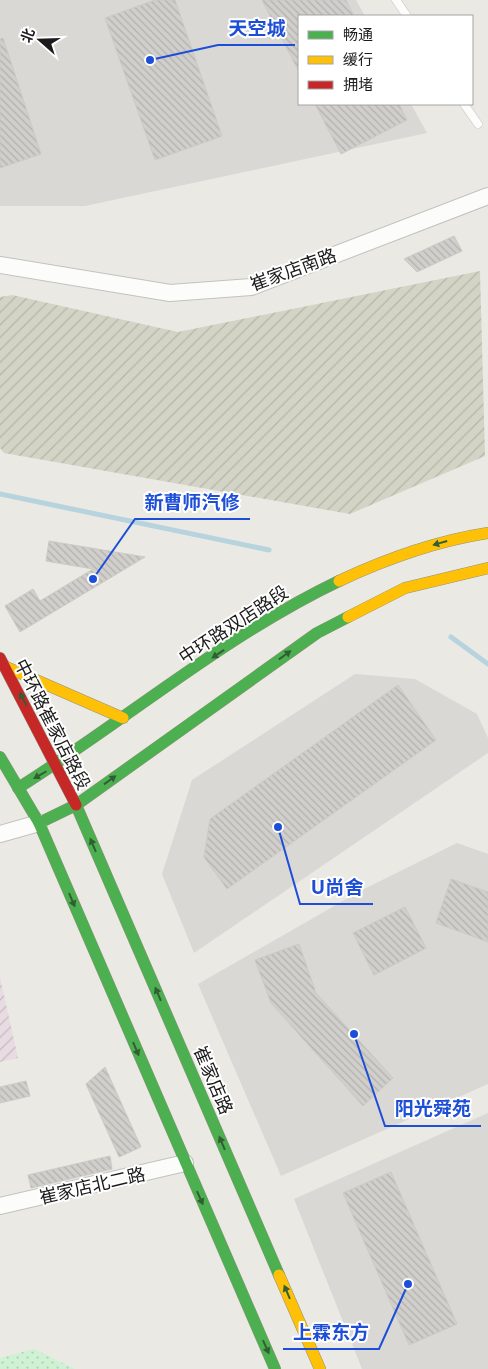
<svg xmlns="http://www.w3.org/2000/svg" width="488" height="1369" font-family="'Open Sans','Noto Sans SC',sans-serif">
<defs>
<pattern id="industrial-furrows" width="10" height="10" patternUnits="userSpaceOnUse" patternTransform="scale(1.25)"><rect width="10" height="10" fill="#e8dce2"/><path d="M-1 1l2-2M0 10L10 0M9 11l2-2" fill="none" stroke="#c6bcc1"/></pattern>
<pattern id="construction-furrows" width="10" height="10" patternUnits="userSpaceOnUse" patternTransform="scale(1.25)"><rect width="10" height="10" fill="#d3d4c5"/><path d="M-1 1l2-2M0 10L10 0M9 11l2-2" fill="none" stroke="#b5b5a9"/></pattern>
<pattern id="park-dots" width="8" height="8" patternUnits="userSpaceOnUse" patternTransform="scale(1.25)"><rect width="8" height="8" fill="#d0f2d4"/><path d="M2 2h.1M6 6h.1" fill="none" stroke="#b2cfb5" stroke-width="1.8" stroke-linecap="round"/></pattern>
<pattern id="building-back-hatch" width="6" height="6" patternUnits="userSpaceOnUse" patternTransform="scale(1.25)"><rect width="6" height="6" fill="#d1cfcb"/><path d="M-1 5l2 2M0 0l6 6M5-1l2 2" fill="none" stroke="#b3b1ae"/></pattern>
</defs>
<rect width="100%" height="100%" fill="#eae9e4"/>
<g fill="#d9d8d5">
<path d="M0,0H356L365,16H299V104H411L427,133L85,206H0Z"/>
<path d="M355,674L415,679L477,714L488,738V753L194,953L162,874L192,780Z"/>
<path d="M457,843L488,854V1084L281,1176L198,984L362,890Z"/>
<path d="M488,1113V1369H362L294,1199Z"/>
</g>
<path fill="url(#industrial-furrows)" d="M0,977L18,1058L0,1062Z"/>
<path fill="url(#construction-furrows)" d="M480,271L485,456L350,514L4,453L0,448V297L12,295L178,332Z"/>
<path fill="url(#park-dots)" d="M34,1349L75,1369H0V1358Z"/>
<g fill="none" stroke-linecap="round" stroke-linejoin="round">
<g stroke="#b6d3de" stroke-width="5">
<path d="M0,494L269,550"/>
<path d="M451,637L488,664"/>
</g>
</g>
<g fill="url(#building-back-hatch)" stroke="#cdcac5">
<path d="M155,0H175L222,136L155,160L105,18Z"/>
<path d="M262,0H346L354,16H299V72Z"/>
<path d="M3,38L41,154L0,168V39Z"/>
<path d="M315,104H399L407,120L341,154Z"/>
<path d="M454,236L462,251L417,272L404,259Z"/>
<path d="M49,541L145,557L20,632L5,606L33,589L40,601L93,569L46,561Z"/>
<path d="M398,685L436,740L227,889L204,857L210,819Z"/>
<path d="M451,879L488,892V942L436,923Z"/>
<path d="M405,907L426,948L374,975L353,933Z"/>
<path d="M299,944L316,993L393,1078L363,1106L271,1003L255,960Z"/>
<path d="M105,1067L141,1147L119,1157L86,1084Z"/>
<path d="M26,1081L30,1096L0,1103V1087Z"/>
<path d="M110,1156L112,1169L31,1188L28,1175Z"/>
<path d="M391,1172L457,1324L409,1345L343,1193Z"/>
</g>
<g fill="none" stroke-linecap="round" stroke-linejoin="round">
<g stroke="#c2c2c0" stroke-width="9">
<g id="lane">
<path d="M396,0L407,16"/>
<path d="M464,104L478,124"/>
</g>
</g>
<g stroke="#c2c2c0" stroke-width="18">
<g id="street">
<path d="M0,265L170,293L251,287L488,196"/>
<path d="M0,834L39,823"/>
<path d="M0,1206L185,1163"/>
</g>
</g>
<g stroke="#90937c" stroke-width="12">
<g id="fast">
<path d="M0,757L39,823L76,805L317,633L348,617"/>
<path d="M18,788C125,721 224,636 339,581"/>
<path d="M76,805L279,1275"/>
<path d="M39,823L275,1369"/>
</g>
</g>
<g stroke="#90937c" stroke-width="12">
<g id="slow">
<path d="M339,581C386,559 436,541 488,533"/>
<path d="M348,617L405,588L488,568"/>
<path d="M6,667L123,718"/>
<path d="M279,1275L320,1369"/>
</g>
</g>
<g stroke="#90937c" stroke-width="12">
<path id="jam" d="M0,658L76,805"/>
</g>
<use href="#lane" stroke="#fcfcfb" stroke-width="8"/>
<use href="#street" stroke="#fcfcfb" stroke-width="16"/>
<use href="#fast" stroke="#4caf50" stroke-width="11"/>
<use href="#slow" stroke="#ffc107" stroke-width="11"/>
<use href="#jam" stroke="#c62828" stroke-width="11"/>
</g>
<defs><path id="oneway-solid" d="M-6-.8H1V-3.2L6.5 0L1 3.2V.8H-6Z" transform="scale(1.25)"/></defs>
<g fill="#315e33">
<use href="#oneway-solid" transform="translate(440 543) rotate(164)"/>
<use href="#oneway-solid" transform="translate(218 654) rotate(146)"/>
<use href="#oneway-solid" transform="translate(285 655) rotate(-36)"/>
<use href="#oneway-solid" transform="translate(23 699) rotate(-118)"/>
<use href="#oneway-solid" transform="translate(40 775) rotate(150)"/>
<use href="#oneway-solid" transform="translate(110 780) rotate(-36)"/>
<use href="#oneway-solid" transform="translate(93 845) rotate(-113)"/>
<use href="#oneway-solid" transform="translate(72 900) rotate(67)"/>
<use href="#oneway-solid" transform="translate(158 994) rotate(-113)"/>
<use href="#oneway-solid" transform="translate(136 1049) rotate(67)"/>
<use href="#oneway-solid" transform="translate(222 1143) rotate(-113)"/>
<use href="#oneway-solid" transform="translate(200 1198) rotate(66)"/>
<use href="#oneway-solid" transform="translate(287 1292) rotate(-113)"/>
<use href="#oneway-solid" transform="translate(266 1347) rotate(66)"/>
</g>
<g text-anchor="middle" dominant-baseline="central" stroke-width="4" stroke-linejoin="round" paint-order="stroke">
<g font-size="18" fill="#1b1b1b" stroke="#fff">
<text transform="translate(293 269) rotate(-20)">崔家店南路</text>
<text transform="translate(233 624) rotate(-33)">中环路双店路段</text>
<text transform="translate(53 724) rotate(63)">中环路崔家店路段</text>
<text transform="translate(214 1080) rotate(67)">崔家店路</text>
<text transform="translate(92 1185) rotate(-13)">崔家店北二路</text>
</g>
</g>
<path fill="none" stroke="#1d4ed8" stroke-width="2" d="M150 60L218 45H295M93 579L135 519H250M278 827L300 904H373M354 1034L385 1126H481M408 1284L379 1349H283"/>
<g fill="#1d4ed8" stroke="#fff" stroke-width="2">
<circle cx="150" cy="60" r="5"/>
<circle cx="93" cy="579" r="5"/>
<circle cx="278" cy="827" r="5"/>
<circle cx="354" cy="1034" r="5"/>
<circle cx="408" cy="1284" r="5"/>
</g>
<g font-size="19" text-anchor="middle" font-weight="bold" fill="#1d4ed8" stroke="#fff" stroke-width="4" stroke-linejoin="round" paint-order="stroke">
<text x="257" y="35">天空城</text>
<text x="192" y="509">新曹师汽修</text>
<text x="337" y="894">U尚舍</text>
<text x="433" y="1115">阳光舜苑</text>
<text x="331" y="1339">上霖东方</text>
</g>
<rect x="298" y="15" width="175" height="90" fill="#ffffff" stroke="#a4a4a4"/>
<rect x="308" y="31" width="25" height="8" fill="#4caf50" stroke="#a4a4a4"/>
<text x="343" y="40" font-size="15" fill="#1b1b1b">畅通</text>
<rect x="308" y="56" width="25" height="8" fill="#ffc107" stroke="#a4a4a4"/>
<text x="343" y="65" font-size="15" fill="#1b1b1b">缓行</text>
<rect x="308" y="81" width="25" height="8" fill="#c62828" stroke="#a4a4a4"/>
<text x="343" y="90" font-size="15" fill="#1b1b1b">拥堵</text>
<g transform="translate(40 40) rotate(290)" stroke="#ffffff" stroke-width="4" paint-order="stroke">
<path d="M0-4L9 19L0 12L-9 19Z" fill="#1b1b1b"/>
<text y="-8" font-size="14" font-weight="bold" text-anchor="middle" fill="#1b1b1b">北</text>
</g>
</svg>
